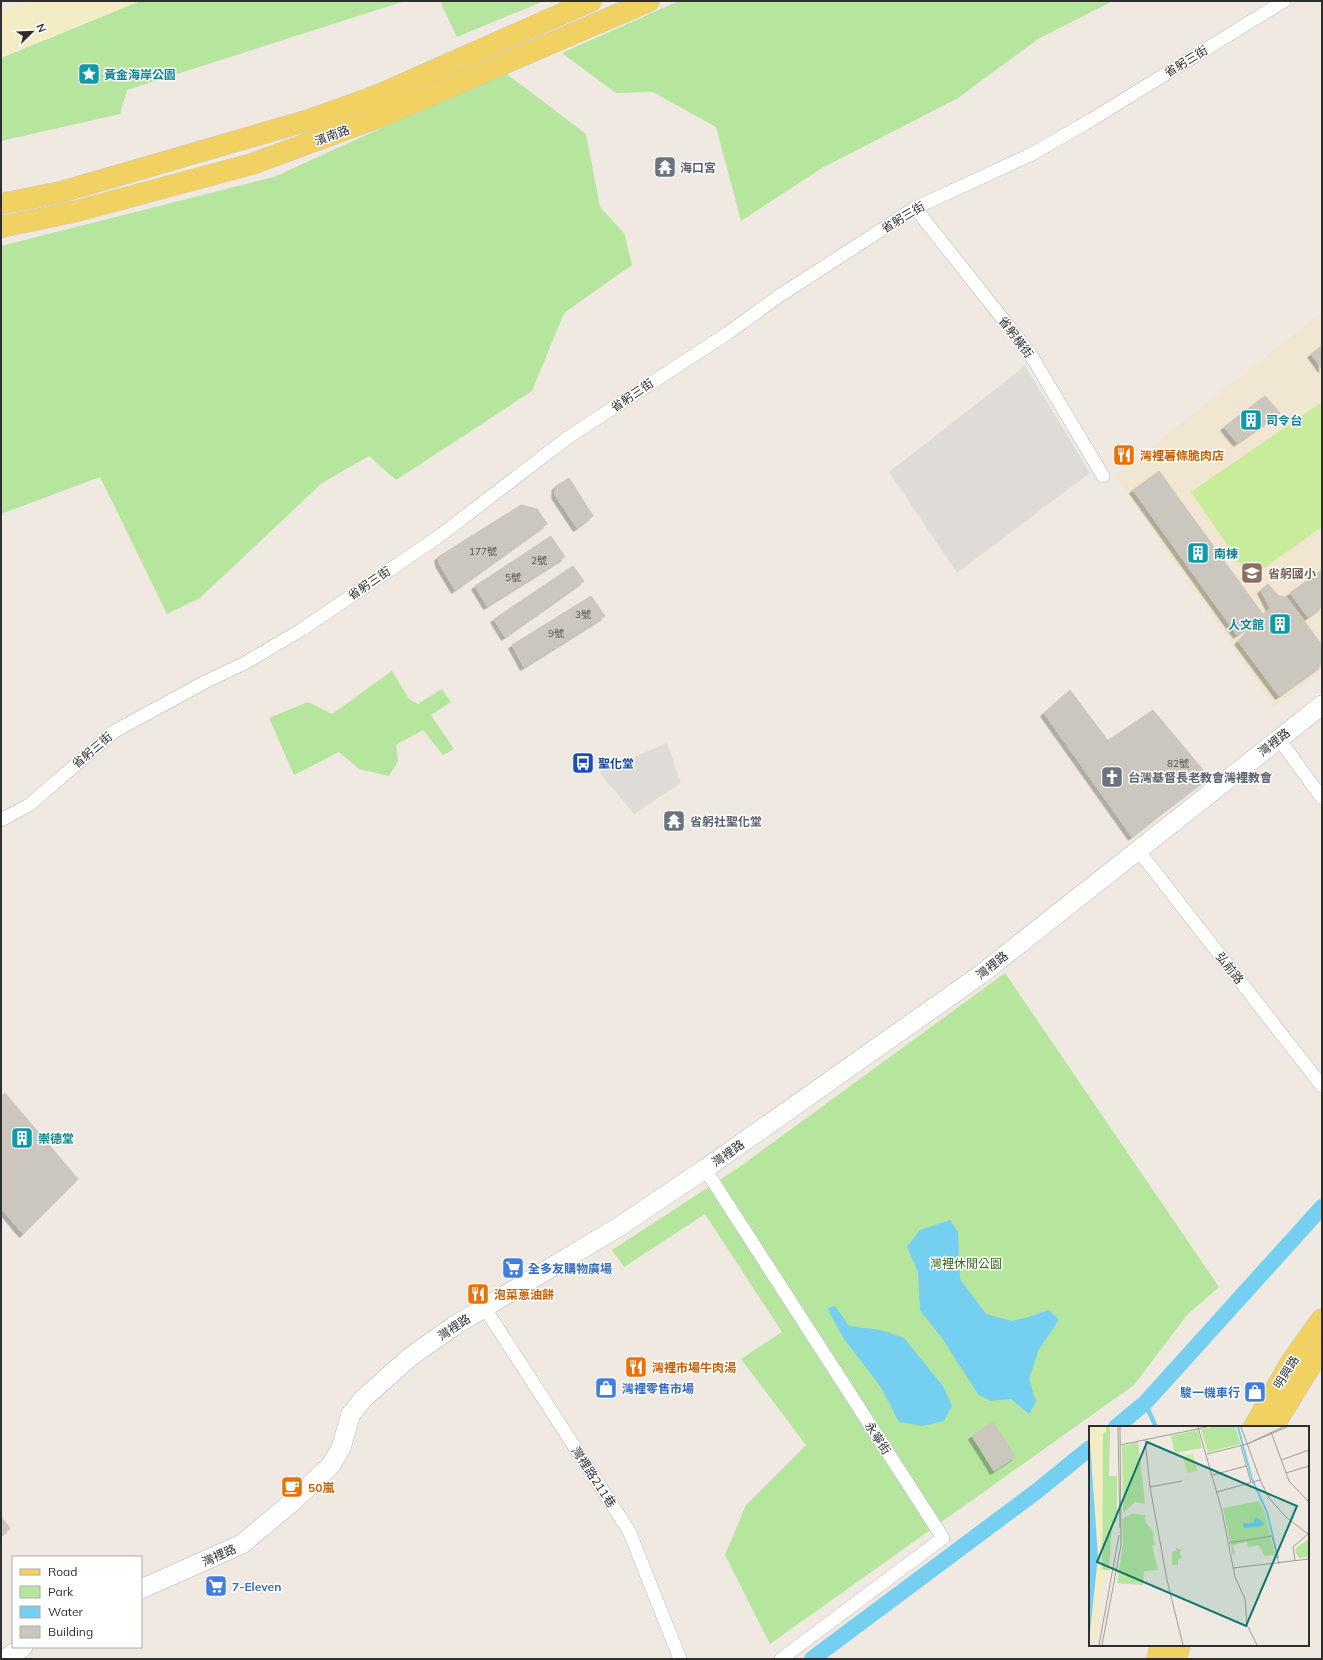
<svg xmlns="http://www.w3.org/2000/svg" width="1323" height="1660" font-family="Mulish,'Noto Sans TC',sans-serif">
<defs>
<filter id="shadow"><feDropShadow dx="-3.5" dy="3.5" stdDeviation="0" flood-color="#0004"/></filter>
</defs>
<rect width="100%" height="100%" fill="#efe9e1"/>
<path fill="#f0e6d1" d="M1322,312V670L1274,707L1115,476Z"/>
<g fill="#b6e59e">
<path d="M140,1H405L127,90L120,114L1,141V58Z"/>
<path d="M440,1H544L457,37Z"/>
<path d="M679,1H1113L1038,39L958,98L822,168L741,221L716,127L653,92L616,93L562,53Z"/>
<path d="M504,72L586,134L600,207L624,233L632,265L564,313L532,391L396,480L369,456L322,483L200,598L167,614L100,477L1,514V246L274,177Z"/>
<path d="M392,671L409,699L418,704L442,689L451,702L431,715L454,749L443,755L423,730L396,745L398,761L389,776L359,769L339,752L294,775L269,718L308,702L332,714Z"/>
<path d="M1005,973L1219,1287L1187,1315L1134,1385L770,1644L725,1555L746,1505L806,1445L741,1359L782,1332L705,1214L624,1267L612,1250L738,1168Z"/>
</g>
<path fill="#f3ecc5" d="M31,1H140L1,58V10Z"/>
<path fill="#c9ec9a" d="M1322,402V527L1250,578L1191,492Z"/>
<g fill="#dfdcd8">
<path d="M1025,366L1090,473L957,573L889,472Z"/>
<path d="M667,743L681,783L634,814L599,772Z"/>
</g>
<g fill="#75cff0">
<path d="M950,1220L958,1232L960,1279L986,1314L1012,1321L1028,1317L1049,1310L1059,1320L1039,1349L1029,1379L1036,1402L1029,1414L1011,1399L990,1401L978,1394L944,1341L920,1310L918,1272L907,1247L920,1230Z"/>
<path d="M835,1306L849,1326L881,1330L904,1338L943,1386L952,1406L944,1421L923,1426L899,1422L880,1386L844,1339L827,1308Z"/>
</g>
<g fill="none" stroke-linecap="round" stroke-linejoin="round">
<path stroke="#75cff0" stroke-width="4.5" d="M1145,1403L1156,1427"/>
<g stroke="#75cff0" stroke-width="16">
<path d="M1116,1427L1145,1403L1322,1207"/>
<path d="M812,1659L1037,1491L1090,1448"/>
</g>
</g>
<g fill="#cbc7bf" stroke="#cbc5ba" filter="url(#shadow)">
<path d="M1322,346V369L1311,354Z"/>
<path d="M1265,396L1280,413L1237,443L1224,427Z"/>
<path d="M1159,471L1264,616L1237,635L1133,490Z"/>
<path d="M569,478L593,516L577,528L555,495L556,486Z"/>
<path d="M521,505L537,509L547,524L455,590L439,563L438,557Z"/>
<path d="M551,536L565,557L487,606L475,586Z"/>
<path d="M573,566L584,581L505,637L494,619Z"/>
<path d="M1322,570V607L1308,617L1290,593Z"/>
<path d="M1268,584L1279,596L1286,597L1322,645V665L1279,696L1238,641L1270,608L1261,590Z"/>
<path d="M591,596L605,616L524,667L512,645Z"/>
<path d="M1070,690L1162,813L1132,837L1044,713Z"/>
<path d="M1153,710L1209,777L1162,813L1107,741Z"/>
<path d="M5,1093L78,1179L23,1234L1,1208V1097Z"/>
<path d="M993,1422L1015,1457L994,1471L972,1436Z"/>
<path d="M1,1516L10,1529L1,1535Z"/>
</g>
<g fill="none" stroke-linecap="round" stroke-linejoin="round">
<g stroke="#b4b7c1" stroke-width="14">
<g id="street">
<path d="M915,208L1029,352L1103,476"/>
<path d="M1279,739L1322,798"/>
<path d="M1,820L29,805L115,731L205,682L245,663L301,630L438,537L570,436L728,333L779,296L915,208L1030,155L1091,120L1284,1"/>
<path d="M1138,850L1322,1086"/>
<path d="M705,1169L943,1538L781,1659"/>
<path d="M484,1307L629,1531L680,1659"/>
</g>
</g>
<g stroke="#b4b7c1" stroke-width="20">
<g id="secondary">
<path d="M141,1589L242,1544L291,1503L331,1465L341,1448L351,1414L364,1398L410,1357L454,1326L620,1226L705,1169L980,975L1322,705"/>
<path d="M5,1659L23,1647"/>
</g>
</g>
<g stroke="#c9c9c9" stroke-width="22">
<g id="primary">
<path d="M1,204L61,192L309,120L376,96L591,1"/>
<path d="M1,227L73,212L252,164L382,116L649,1"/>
<path d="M1254,1427L1291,1362L1322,1319"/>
<path d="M1273,1427L1308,1370L1322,1350"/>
<path d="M1157,1659L1161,1645"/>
<path d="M1176,1659L1180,1645"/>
</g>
</g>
<use href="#street" stroke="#fff" stroke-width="13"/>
<use href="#secondary" stroke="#fff" stroke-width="19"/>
<use href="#primary" stroke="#f2d163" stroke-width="21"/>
</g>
<defs>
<g id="sight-square" transform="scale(1.15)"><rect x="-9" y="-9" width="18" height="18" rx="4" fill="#0f9aa8" stroke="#fff"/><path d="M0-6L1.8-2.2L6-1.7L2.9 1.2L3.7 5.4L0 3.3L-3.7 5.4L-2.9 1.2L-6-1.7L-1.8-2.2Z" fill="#fff"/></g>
<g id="temple-square" transform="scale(1.15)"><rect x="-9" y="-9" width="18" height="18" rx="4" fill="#6b7280" stroke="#fff"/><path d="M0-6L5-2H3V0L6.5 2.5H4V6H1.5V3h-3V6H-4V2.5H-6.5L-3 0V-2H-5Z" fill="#fff"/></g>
<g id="building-square" transform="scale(1.15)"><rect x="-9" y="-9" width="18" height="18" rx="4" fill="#0f9aa8" stroke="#fff"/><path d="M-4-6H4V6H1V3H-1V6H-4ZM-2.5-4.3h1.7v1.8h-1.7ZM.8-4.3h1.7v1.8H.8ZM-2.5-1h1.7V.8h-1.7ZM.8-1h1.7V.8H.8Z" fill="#fff"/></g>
<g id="restaurant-square" transform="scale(1.15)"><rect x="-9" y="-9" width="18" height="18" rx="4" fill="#e8710a" stroke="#fff"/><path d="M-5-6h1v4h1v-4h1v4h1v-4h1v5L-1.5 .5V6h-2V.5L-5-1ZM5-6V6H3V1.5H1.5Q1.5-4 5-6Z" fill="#fff"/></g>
<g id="school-square" transform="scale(1.15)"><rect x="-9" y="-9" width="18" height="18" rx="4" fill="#8d6e63" stroke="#fff"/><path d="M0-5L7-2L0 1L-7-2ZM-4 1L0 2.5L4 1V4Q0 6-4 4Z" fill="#fff"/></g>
<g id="bus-square" transform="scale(1.15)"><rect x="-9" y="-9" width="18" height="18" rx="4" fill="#1a4fb4" stroke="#fff"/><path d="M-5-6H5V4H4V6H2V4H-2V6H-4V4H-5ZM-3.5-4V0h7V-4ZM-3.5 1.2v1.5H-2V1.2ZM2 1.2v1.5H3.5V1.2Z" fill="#fff"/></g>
<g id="church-square" transform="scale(1.15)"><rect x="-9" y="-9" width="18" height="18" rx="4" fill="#6b7280" stroke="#fff"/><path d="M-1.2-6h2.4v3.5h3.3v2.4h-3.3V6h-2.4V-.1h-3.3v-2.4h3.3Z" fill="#fff"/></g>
<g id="supermarket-square" transform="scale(1.15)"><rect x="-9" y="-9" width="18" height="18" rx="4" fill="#3f7fe0" stroke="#fff"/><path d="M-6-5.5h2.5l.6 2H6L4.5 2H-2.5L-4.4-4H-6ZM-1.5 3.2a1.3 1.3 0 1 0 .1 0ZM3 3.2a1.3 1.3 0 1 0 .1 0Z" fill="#fff"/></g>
<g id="shop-square" transform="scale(1.15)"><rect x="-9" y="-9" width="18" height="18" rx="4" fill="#3f7fe0" stroke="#fff"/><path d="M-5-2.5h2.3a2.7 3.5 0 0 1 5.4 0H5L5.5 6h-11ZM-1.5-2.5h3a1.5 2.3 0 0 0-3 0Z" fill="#fff"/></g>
<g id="cafe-square" transform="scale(1.15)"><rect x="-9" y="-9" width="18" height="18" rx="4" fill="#e8710a" stroke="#fff"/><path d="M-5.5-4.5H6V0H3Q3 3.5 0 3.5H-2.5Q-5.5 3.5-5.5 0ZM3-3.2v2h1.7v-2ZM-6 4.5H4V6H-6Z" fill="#fff"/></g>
</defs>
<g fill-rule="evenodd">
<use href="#sight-square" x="89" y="74"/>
<use href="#temple-square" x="665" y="167"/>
<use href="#building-square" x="1251" y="420"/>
<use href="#restaurant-square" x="1124" y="455"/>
<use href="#building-square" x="1198" y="553"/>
<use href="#school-square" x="1252" y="573"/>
<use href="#building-square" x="1280" y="624"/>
<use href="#bus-square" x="583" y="763"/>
<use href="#church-square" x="1112" y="777"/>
<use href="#temple-square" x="674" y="821"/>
<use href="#building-square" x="22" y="1138"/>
<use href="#supermarket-square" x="513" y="1268"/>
<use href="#restaurant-square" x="478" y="1294"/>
<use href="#restaurant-square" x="636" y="1367"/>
<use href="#shop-square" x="606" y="1388"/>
<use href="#shop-square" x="1255" y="1392"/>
<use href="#cafe-square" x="292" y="1487"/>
<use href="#supermarket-square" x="216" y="1586"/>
</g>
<g text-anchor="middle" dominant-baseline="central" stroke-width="3" stroke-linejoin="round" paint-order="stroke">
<g font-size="10" fill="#555452">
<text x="483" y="551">177號</text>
<text x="539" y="560">2號</text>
<text x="513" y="577">5號</text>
<text x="583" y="614">3號</text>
<text x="556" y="633">9號</text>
<text x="1178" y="763">82號</text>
</g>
<g font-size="12" fill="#2e2e2e" stroke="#fff">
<text transform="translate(1186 61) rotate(-31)">省躬三街</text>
<text transform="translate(332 135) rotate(-20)">濱南路</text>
<text transform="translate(903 217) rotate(-31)">省躬三街</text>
<text transform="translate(1016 337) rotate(53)">省躬橫街</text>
<text transform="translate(632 395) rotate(-34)">省躬三街</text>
<text transform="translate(369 583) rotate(-34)">省躬三街</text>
<text transform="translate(1274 742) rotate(-38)">灣裡路</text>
<text transform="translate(92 750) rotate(-40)">省躬三街</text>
<text transform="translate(992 965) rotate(-38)">灣裡路</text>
<text transform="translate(1230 968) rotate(52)">弘前路</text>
<text transform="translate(728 1153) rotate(-35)">灣裡路</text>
<text transform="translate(454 1327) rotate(-34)">灣裡路</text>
<text transform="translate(1286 1372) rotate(-58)">明興路</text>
<text transform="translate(878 1438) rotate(57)">永寧街</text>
<text transform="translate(594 1477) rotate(57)">灣裡路211巷</text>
<text transform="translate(219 1555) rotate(-24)">灣裡路</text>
</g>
<g font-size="12" font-weight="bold" fill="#0d838f" stroke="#fff" text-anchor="start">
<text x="104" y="74">黃金海岸公園</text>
<text x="1266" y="420">司令台</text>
<text x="1214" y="553">南棟</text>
<text x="1264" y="624" text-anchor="end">人文館</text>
<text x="38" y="1138">崇德堂</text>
</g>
<g font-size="12" font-weight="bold" fill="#5b616d" stroke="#fff" text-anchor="start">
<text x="680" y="167">海口宮</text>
<text x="1128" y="777">台灣基督長老教會灣裡教會</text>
<text x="690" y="821">省躬社聖化堂</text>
</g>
<g font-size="12" font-weight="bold" fill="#c56008" stroke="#fff" text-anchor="start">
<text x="1140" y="455">灣裡薯條脆肉店</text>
<text x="494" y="1294">泡菜蔥油餅</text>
<text x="652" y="1367">灣裡市場牛肉湯</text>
<text x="308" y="1487">50嵐</text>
</g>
<g font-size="12" font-weight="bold" fill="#785e54" stroke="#fff" text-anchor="start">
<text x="1268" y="573">省躬國小</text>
</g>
<g font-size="12" font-weight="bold" fill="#164399" stroke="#fff" text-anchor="start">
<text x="598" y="763">聖化堂</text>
</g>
<g font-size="12" fill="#2c6e1b" stroke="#fff">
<text x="966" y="1263">灣裡休閒公園</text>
</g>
<g font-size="12" font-weight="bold" fill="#366cbe" stroke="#fff" text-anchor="start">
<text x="528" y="1268">全多友購物廣場</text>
<text x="622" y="1388">灣裡零售市場</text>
<text x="1240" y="1392" text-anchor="end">駿一機車行</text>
<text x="232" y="1586">7-Eleven</text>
</g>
</g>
<g transform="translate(1089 1426)">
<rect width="220" height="220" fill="#efe9e1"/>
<path d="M17,1H20L21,6L20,50H28V96L23,97L20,144H13L14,6H17ZM122,1H146L152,18L119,26L112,4ZM109,4L113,22L86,27L82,10ZM49,16L56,78L46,76L34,87L33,20ZM170,75L176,87L186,129L176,130L169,119L159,121L158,116L144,119L146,128L144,129L134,82ZM42,88L56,89L57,97L63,103L66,119L63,120L69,144L55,145L54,159L28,157L34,118L33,93ZM220,113V131L210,132L206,125L207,122ZM87,122L93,124L90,126L93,131L89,134V139H83V126L87,125Z" fill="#b6e59e"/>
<path d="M0,1H17V6L14,7L13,144H16V151L7,214L2,213L9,130Z" fill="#f3ecc5"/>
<path d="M104,28L108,45L98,47L94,30Z" fill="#c9ec9a"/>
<path d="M0,2L9,130L0,216ZM167,91L175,97L172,100L155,102L154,97H164Z" fill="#75cff0"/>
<path fill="none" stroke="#75cff0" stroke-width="2" d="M149,1L163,53L178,86L189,132"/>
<path fill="none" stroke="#a29e99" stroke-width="1" d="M29,1L31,102M109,1L133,85L146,151L156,173L158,199L168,219M152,1L172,56L180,72L197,91L220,109M182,6L200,55L220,76M56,14L61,61L78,154L94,219M158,18L198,1M31,19L118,1M152,20L162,57M118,28L158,18L194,1M192,34L220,24M197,47L220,40M124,49L157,40M61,61L93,55M128,66L171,54M140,117L183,110L190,138M206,135L204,121L219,108M144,142L220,133M10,219L30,109M13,219L32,119L31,1"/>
<path fill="#0f766e" fill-opacity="0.15" stroke="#0f766e" stroke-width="2" d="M58,16L208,80L157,200L8,136Z"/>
<rect width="220" height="220" fill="none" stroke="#2e2e2e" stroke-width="2"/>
</g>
<rect width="1323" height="1660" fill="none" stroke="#2e2e2e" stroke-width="4"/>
<rect x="12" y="1556" width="130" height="92" fill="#ffffff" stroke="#ababab"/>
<rect x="20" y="1569" width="20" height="6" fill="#f2d163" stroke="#ababab"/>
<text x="48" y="1576" font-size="12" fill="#2e2e2e">Road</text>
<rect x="20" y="1586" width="20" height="12" fill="#b6e59e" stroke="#ababab"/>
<text x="48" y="1596" font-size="12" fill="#2e2e2e">Park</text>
<rect x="20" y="1606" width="20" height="12" fill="#75cff0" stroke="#ababab"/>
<text x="48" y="1616" font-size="12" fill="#2e2e2e">Water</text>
<rect x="20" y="1626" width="20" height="12" fill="#cbc7bf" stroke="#ababab"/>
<text x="48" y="1636" font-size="12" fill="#2e2e2e">Building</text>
<g transform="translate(32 32) rotate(67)" stroke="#ffffff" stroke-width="3" paint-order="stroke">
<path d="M0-3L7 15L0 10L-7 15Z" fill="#2e2e2e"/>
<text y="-6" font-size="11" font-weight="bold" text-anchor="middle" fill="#2e2e2e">N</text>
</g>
</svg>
